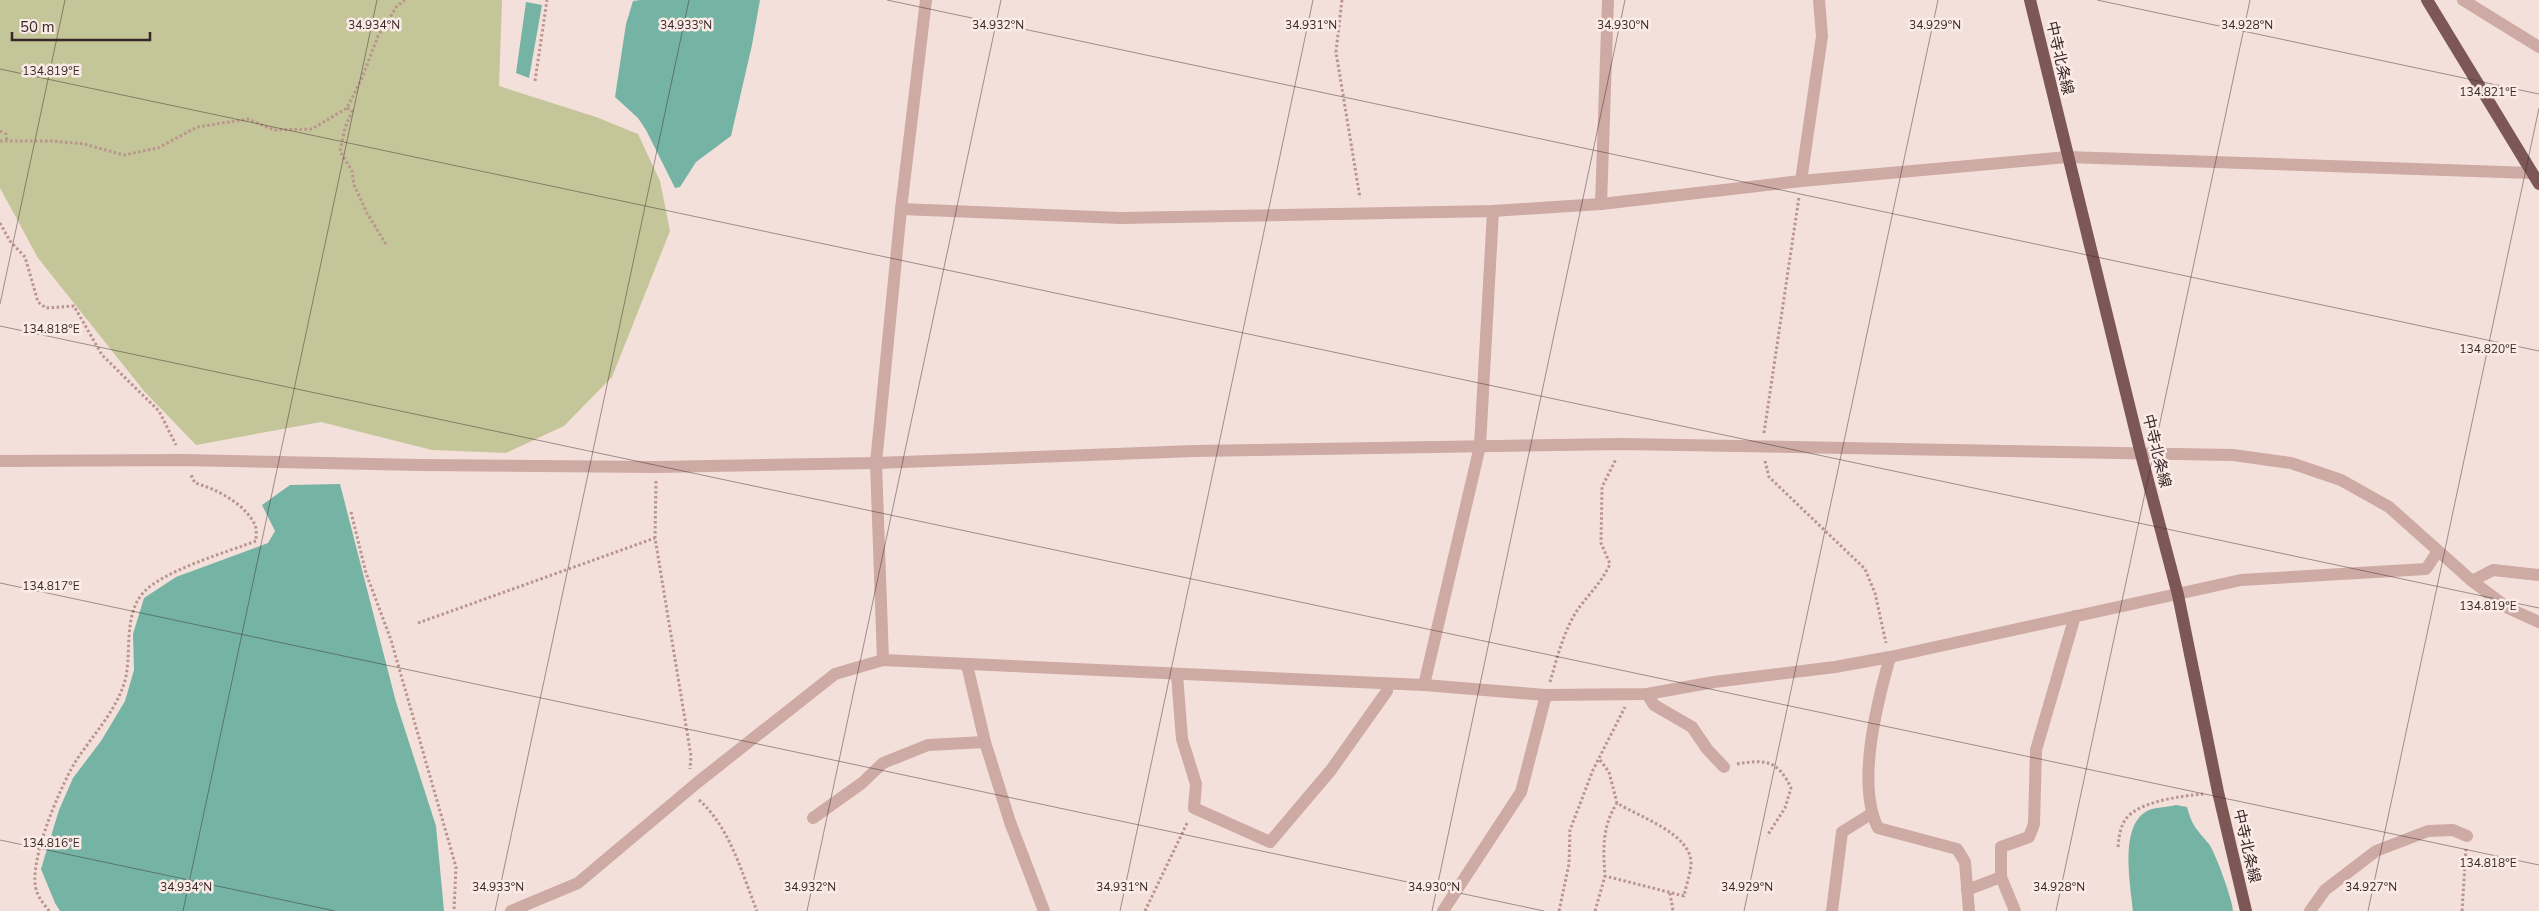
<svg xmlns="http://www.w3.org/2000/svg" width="2539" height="911" font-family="'Nunito Sans','Noto Sans JP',sans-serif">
<rect width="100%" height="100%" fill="#f4e0da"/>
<path fill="#c4c598" d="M0,0H502L499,86L596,117L638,134L660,181L670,231L612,377L564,426L506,453L432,450L321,422L196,445L144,391L38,258L0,188Z"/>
<g fill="#75b4a4">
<path d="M640,0H760L752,45L731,136L696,162L680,187L675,188L646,130L638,118L615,97L626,24L633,1Z"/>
<path d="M526,2L542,5L529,78L516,73Z"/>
<path d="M340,484L396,702L436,826L444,911H60L55,903L41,869L59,810L73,778L101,741L125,701L134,670L133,634L144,598L176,577L268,543L275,531L262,505L290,485Z"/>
<path d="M2176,805L2187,807C2193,828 2196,828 2209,844C2215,852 2233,901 2233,911H2133C2131,885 2118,824 2149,810C2157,807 2168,807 2176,805Z"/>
</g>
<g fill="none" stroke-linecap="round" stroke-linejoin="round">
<g stroke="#ba948e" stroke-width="3" stroke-dasharray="2.5 2.5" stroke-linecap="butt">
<path d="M1342,0L1336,52L1360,198"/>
<path d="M535,81L547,0"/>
<path d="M347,108L352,111L345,128L340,151L352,171L354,185L367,213L387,246"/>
<path d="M0,131L6,134L7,141"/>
<path d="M0,141H53L84,144L124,155L158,148L197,127L248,119L274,130L312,129L347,108L362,78L378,36L397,6L405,0"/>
<path d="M0,223L10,241L25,257L38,302L46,308L74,306L102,355L159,411L176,445"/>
<path d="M1764,433L1799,197"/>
<path d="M1765,461L1769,477L1865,569L1875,593L1886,643"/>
<path d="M656,481L655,538L691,756L690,769"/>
<path d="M351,512L366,573L391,640L456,867L454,911"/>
<path d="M418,623L655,538"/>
<path d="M1550,682C1557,658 1564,630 1578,609C1589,594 1602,582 1610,564L1601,543L1602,487L1616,459"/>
<path d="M1600,760L1609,772L1617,803C1639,817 1693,834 1691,865C1690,875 1686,886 1684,896L1605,876C1603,850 1602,826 1617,803"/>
<path d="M1737,764C1765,759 1778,760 1791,788L1785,808L1767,836"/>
<path d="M699,800C730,827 742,874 757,911"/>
<path d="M2118,847C2119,837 2120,828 2125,820C2138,801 2182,796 2203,794"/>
<path d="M1670,893L1673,911"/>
<path d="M49,911C45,905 39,899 37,892C26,866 60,788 74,764C91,737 114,714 124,684C133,656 122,617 143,593C162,571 227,552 256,541C256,536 257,530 255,525C245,504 217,489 195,483L191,475"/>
<path d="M1145,911L1188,821"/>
<path d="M1559,911L1569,864L1570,830L1593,770L1625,707"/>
<path d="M1595,911L1605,876"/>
<path d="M2462,911L2466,849"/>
</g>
<g stroke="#ceaaa4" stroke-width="12">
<path d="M2463,0L2539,47"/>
<path d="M1801,181L1822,36L1819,0"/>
<path d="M1601,204L1608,0"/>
<path d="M901,209L1121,218L1493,211L1601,204L1801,181L2067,157L2532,173"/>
<path d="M0,461L183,460L420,465L656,467L876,463L1194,451L1622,444L2233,455L2291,463L2341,480L2389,507L2472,581L2508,608L2539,622"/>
<path d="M2472,581L2493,570L2539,575"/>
<path d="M1890,657C1877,703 1856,784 1878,828L1957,849L1965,862L1969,911"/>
<path d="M883,660L876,463L901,209L926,0"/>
<path d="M967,665L985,742L1010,822L1044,911"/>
<path d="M1177,675L1182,739L1196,784L1194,808L1270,842L1331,770L1387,691L1386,684"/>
<path d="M1424,685L1480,446L1493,211"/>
<path d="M1647,694L1654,705L1692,727L1707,749L1724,767"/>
<path d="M813,818L862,783L883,763L928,745L985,742"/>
<path d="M1967,890L2001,877"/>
<path d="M511,911L578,883L698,782L835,674L883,660L1424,685L1546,695L1647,694L1714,682L1835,667L1890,657L2241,580L2426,569L2438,551"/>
<path d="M1443,911L1521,792L1546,695"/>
<path d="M1832,911L1842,832L1871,814"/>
<path d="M2015,911L2001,877V847L2029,837L2034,824L2036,750L2075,616"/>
<path d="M2310,911L2325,890L2376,851L2428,831L2453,830L2467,836"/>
</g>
<g stroke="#7c5756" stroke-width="12">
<path d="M2030,0L2141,454L2178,595L2218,792L2246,911"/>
<path d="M2427,0L2539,184"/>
</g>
</g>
<path fill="none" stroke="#382727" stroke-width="1" stroke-opacity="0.45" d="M887,0L2539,351M2097,0L2539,94M0,69L2539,608M0,304L65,0M0,326L2539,865M0,583L1544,911M0,840L335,911M183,911L377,0M495,911L689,0M807,911L1001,0M1120,911L1313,0M1432,911L1625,0M1744,911L1938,0M2056,911L2250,0M2368,911L2539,108"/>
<g text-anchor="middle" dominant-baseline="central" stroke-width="5" stroke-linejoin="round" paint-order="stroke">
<g font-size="15" fill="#382727" stroke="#fbebe7">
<text transform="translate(2060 58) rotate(77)">中寺北条線</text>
<text transform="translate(2157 451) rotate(76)">中寺北条線</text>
<text transform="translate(2247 846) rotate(77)">中寺北条線</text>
</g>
</g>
<g font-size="12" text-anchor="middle" fill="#382727" stroke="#fbebe7" stroke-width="5" stroke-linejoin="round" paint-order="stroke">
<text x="374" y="29">34.934°N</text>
<text x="686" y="29">34.933°N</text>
<text x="998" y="29">34.932°N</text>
<text x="1311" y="29">34.931°N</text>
<text x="1623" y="29">34.930°N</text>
<text x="1935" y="29">34.929°N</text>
<text x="2247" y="29">34.928°N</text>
<text x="51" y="75">134.819°E</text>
<text x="2488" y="96">134.821°E</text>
<text x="51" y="333">134.818°E</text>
<text x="2488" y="353">134.820°E</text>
<text x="51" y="590">134.817°E</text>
<text x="2488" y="610">134.819°E</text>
<text x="51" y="847">134.816°E</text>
<text x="2488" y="867">134.818°E</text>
<text x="186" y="891">34.934°N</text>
<text x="498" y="891">34.933°N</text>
<text x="810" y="891">34.932°N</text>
<text x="1122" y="891">34.931°N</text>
<text x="1434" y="891">34.930°N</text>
<text x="1747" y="891">34.929°N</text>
<text x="2059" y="891">34.928°N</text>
<text x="2371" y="891">34.927°N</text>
</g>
<path d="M12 32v8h138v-8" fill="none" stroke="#382727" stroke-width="2.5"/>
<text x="20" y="32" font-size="15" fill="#382727" stroke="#fbebe7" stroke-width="4" paint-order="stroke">50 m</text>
</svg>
